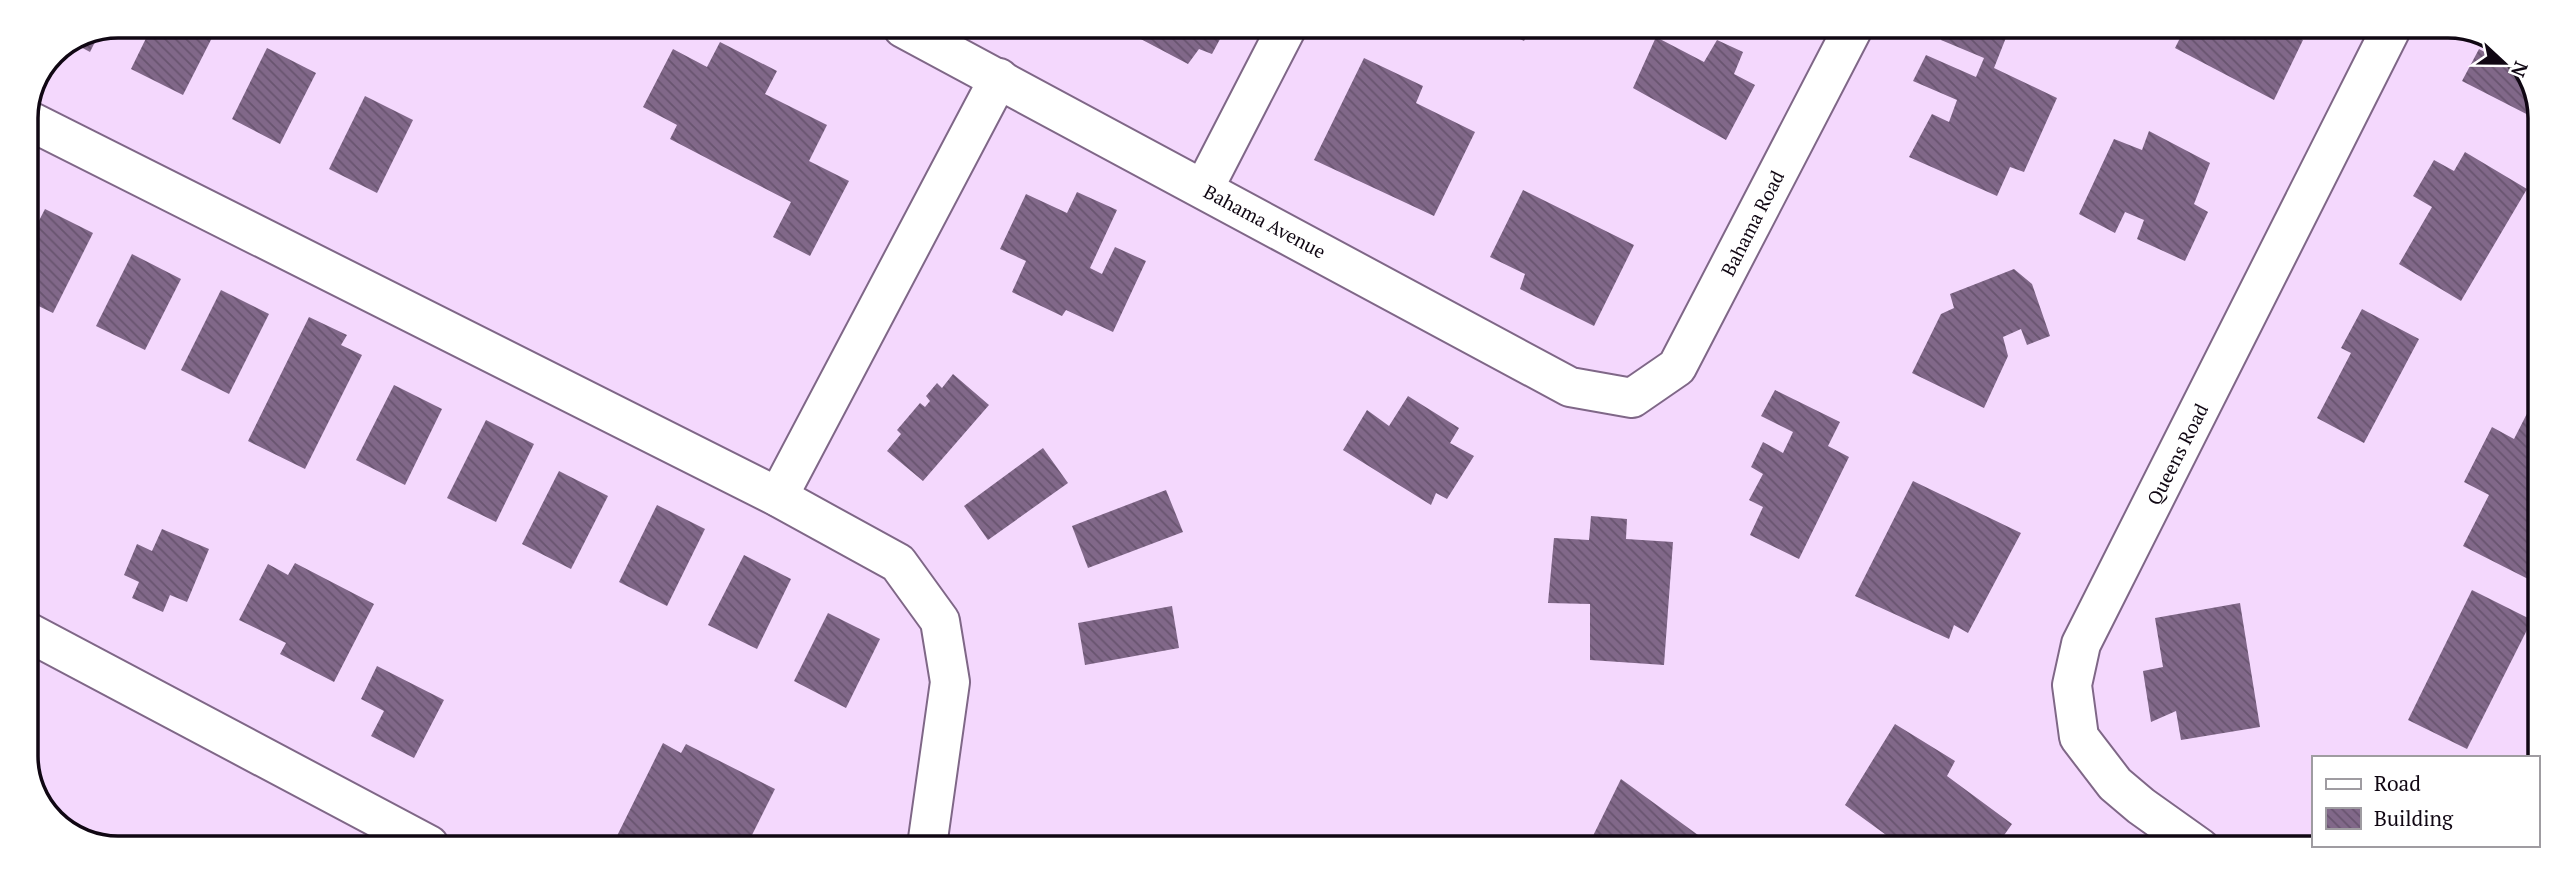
<svg xmlns="http://www.w3.org/2000/svg" width="2567" height="875" font-family="'PT Serif',serif">
<defs>
<pattern id="building-back-hatch" width="6" height="6" patternUnits="userSpaceOnUse" patternTransform="scale(1.75)"><rect width="6" height="6" fill="#816889"/><path d="M-1 5l2 2M0 0l6 6M5-1l2 2" fill="none" stroke="#68546f"/></pattern>
</defs>
<rect width="100%" height="100%" fill="#f4d8fd"/>
<g fill="url(#building-back-hatch)">
<path d="M152,26H218L183,95L131,69Z"/>
<path d="M1120,28H1226L1212,54L1199,49L1188,64Z"/>
<path d="M1501,29H1530L1524,41Z"/>
<path d="M1945,30H2009L1994,68L2057,98L2024,172L2010,167L1997,196L1909,157L1932,114L1949,122L1957,100L1913,81L1926,55L1976,77L1984,58L1941,40Z"/>
<path d="M2184,30L2287,31L2303,40L2274,100L2175,48Z"/>
<path d="M99,34L90,52L75,44L85,40Z"/>
<path d="M1656,37L1704,62L1717,40L1743,52L1734,74L1755,85L1726,140L1633,88Z"/>
<path d="M720,42L777,71L765,94L827,125L809,161L849,181L810,256L773,237L791,202L670,139L677,125L643,107L673,49L707,67Z"/>
<path d="M267,48L316,73L280,144L232,119Z"/>
<path d="M2479,49L2498,59L2503,49L2521,62L2541,112L2540,121L2462,81Z"/>
<path d="M1364,58L1423,86L1416,103L1475,132L1434,216L1314,160Z"/>
<path d="M365,96L413,120L377,193L329,169Z"/>
<path d="M2149,131L2210,163L2194,204L2208,212L2185,261L2137,239L2144,220L2125,212L2115,233L2079,214L2114,139L2142,150Z"/>
<path d="M2465,152L2527,189L2461,301L2399,264L2432,207L2413,196L2434,160L2454,171Z"/>
<path d="M1523,190L1634,245L1594,326L1520,289L1525,274L1490,257Z"/>
<path d="M1077,192L1117,210L1090,268L1102,274L1115,247L1146,261L1113,332L1066,310L1062,316L1012,292L1026,261L1000,249L1026,194L1067,213Z"/>
<path d="M45,209L93,233L53,313L26,300V246Z"/>
<path d="M132,254L181,279L145,350L96,326Z"/>
<path d="M2014,269L2032,284L2050,336L2027,345L2021,329L2003,337L2008,356L1984,408L1912,373L1941,314L1954,308L1950,294Z"/>
<path d="M221,290L269,314L229,394L181,370Z"/>
<path d="M2362,309L2419,339L2364,443L2317,418L2351,353L2341,348Z"/>
<path d="M309,317L347,335L341,345L362,355L305,469L248,441Z"/>
<path d="M953,374L989,405L923,481L887,451L901,434L897,430L920,403L925,407L930,401L926,396L937,383L942,388Z"/>
<path d="M394,385L442,409L405,485L356,460Z"/>
<path d="M1775,390L1840,422L1828,446L1849,457L1799,559L1750,535L1763,507L1749,500L1763,474L1751,467L1763,442L1783,453L1793,432L1761,416Z"/>
<path d="M2539,390L2537,570L2532,581L2463,546L2489,495L2464,482L2492,427L2514,439Z"/>
<path d="M1408,396L1459,428L1450,443L1474,456L1447,499L1436,493L1431,505L1343,450L1367,410L1389,426Z"/>
<path d="M486,420L534,444L496,522L447,498Z"/>
<path d="M1043,448L1068,483L988,540L964,506Z"/>
<path d="M559,471L608,496L571,569L522,544Z"/>
<path d="M1913,481L2021,533L1968,633L1954,625L1949,639L1855,596Z"/>
<path d="M1166,490L1183,532L1088,568L1072,526Z"/>
<path d="M657,505L705,529L667,606L619,582Z"/>
<path d="M1591,516L1627,519L1626,539L1673,542L1664,665L1590,660V604L1548,603L1554,538L1589,540Z"/>
<path d="M162,529L209,549L187,602L170,595L163,612L132,598L139,582L124,575L137,544L152,551Z"/>
<path d="M744,555L791,579L757,649L708,625Z"/>
<path d="M295,563L374,604L334,682L280,654L286,643L239,620L268,564L288,575Z"/>
<path d="M2472,590L2532,620L2467,749L2408,720Z"/>
<path d="M2240,603L2260,727L2181,740L2176,711L2151,722L2143,671L2163,667L2155,618Z"/>
<path d="M1172,606L1179,648L1085,665L1078,623Z"/>
<path d="M828,613L880,639L846,708L794,681Z"/>
<path d="M377,666L444,700L414,758L371,736L384,711L361,699Z"/>
<path d="M1895,724L1955,761L1947,776L2012,824L1995,848H1904L1845,805Z"/>
<path d="M663,743L681,753L686,744L775,789L747,845H710L702,841L700,845H624L615,840Z"/>
<path d="M1621,779L1709,843L1705,847L1588,846Z"/>
<path d="M1728,835L1742,847H1718Z"/>
</g>
<g fill="none" stroke-linecap="round" stroke-linejoin="round">
<g stroke="#7f6787" stroke-width="42">
<g id="street">
<path d="M903,28L1570,387L1632,398L1677,367L1852,30"/>
<path d="M26,119L778,497L898,563L940,621L950,682L927,846"/>
<path d="M1204,188L1286,29"/>
<path d="M778,497L999,78"/>
<path d="M26,631L429,845"/>
<path d="M2200,848L2141,806L2115,784L2079,737L2072,685L2081,644L2390,31"/>
</g>
</g>
<use href="#street" stroke="#fff" stroke-width="38"/>
</g>
<g text-anchor="middle" dominant-baseline="central" stroke-width="7" stroke-linejoin="round" paint-order="stroke">
<g font-size="19" fill="#100713" stroke="#fff">
<text transform="translate(1265 221) rotate(28)">Bahama Avenue</text>
<text transform="translate(1752 223) rotate(-63)">Bahama Road</text>
<text transform="translate(2177 454) rotate(-63)">Queens Road</text>
</g>
</g>
<path d="M0 0H2567V875H0ZM118 38H2448A80 80 0 0 1 2528 118V756A80 80 0 0 1 2448 836H118A80 80 0 0 1 38 756V118A80 80 0 0 1 118 38Z" fill="#fff" fill-rule="evenodd"/>
<path fill="none" stroke="#100713" stroke-width="3.5" d="M118 38H2448A80 80 0 0 1 2528 118V756A80 80 0 0 1 2448 836H118A80 80 0 0 1 38 756V118A80 80 0 0 1 118 38Z"/>
<rect x="2312" y="756" width="228" height="91" fill="#ffffff" stroke="#9f9ca1" stroke-width="2"/>
<rect x="2326" y="779" width="35" height="10" fill="#ffffff" stroke="#9f9ca1" stroke-width="2"/>
<text x="2374" y="791" font-size="21" fill="#100713">Road</text>
<rect x="2326" y="808" width="35" height="21" fill="url(#building-back-hatch)" stroke="#9f9ca1" stroke-width="2"/>
<text x="2374" y="826" font-size="21" fill="#100713">Building</text>
<g transform="translate(2504 63) rotate(112)" stroke="#ffffff" stroke-width="5" paint-order="stroke">
<path d="M0-5L12 26L0 18L-12 26Z" fill="#100713"/>
<text y="-10" font-size="19" font-weight="bold" text-anchor="middle" fill="#100713">N</text>
</g>
</svg>
